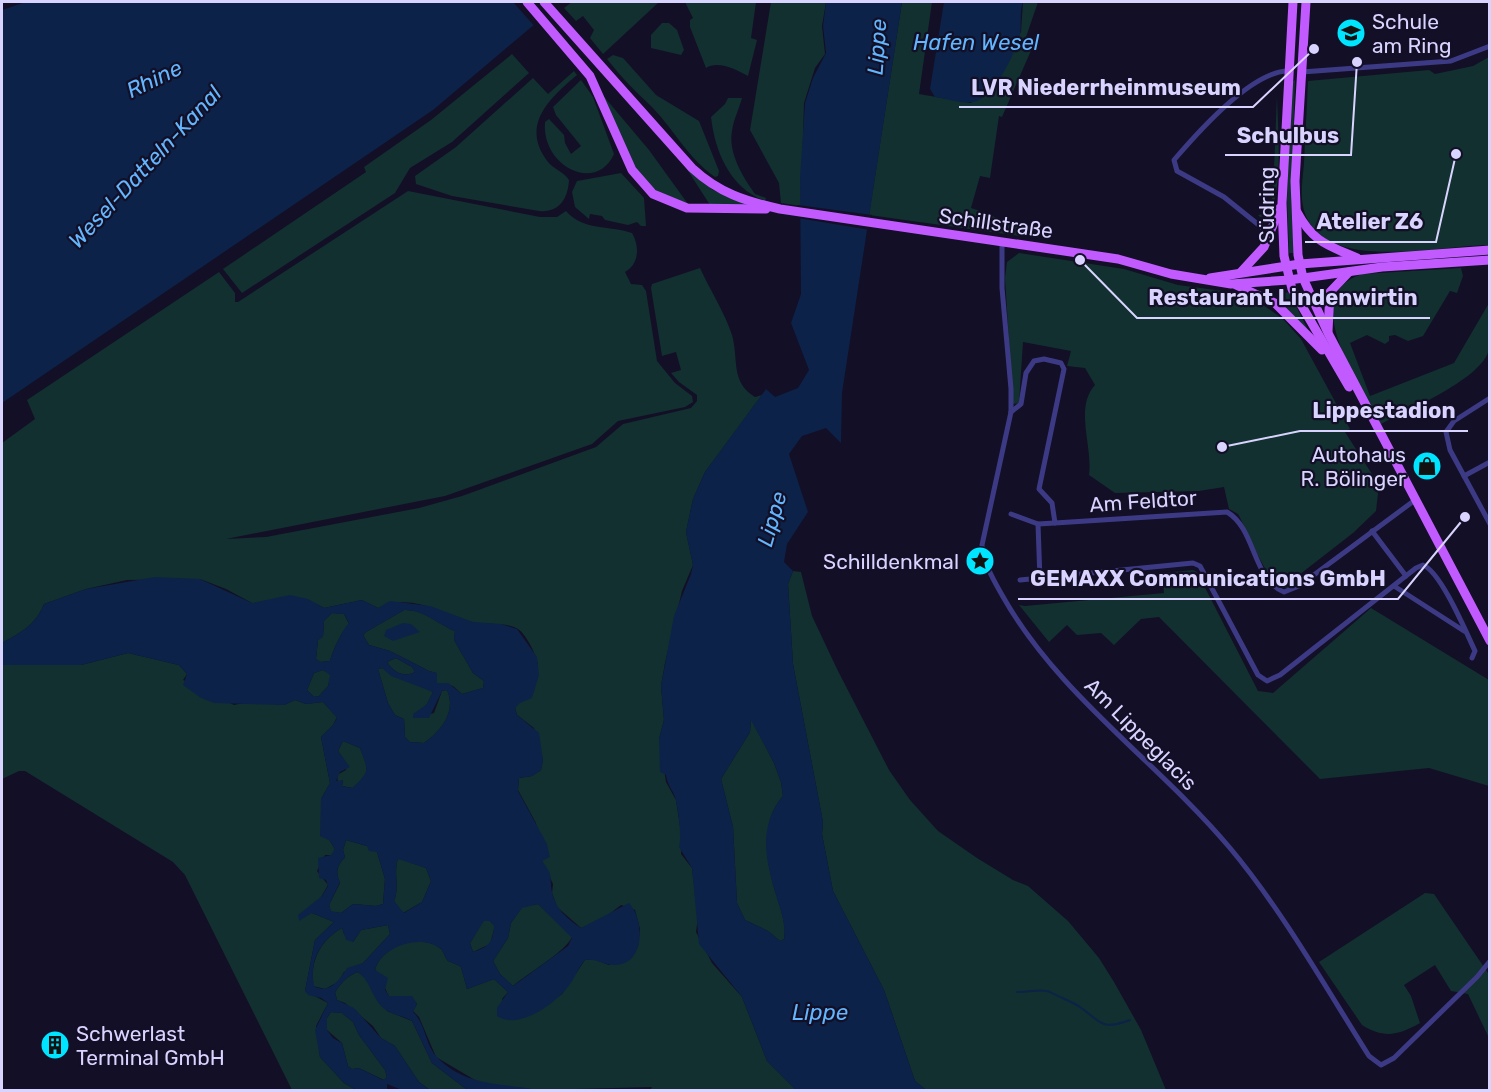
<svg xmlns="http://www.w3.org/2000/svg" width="1491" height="1092" font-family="Rubik,sans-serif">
<rect width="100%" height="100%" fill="#130f26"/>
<g fill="#12302f">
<path d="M572,2H659L603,54L590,38L594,30L583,16L576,21L564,8Z"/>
<path d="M685,2H756L751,38L757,40L748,76C737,70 718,60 706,68L690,27V20L693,18Z"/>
<path d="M771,2H826L822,26L825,54L815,68L804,103L801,206L781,203L779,183L750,130Z"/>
<path d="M902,2H932L919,94L971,103L1021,32L1023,2H1038L1026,37L1036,39L1002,117L999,116L990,178L980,176L971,208C988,213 1001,221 1019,225V236L869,215Z"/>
<path d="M662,23H669L677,30L684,50L681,55L651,48V35Z"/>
<path d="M512,54L529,73L452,142L410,168L395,193L242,293L223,269L366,172L364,167L431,120Z"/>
<path d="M613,55L623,58L656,95L699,121L719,171L718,176L715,177C689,159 674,130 652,107C636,92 621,77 607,59Z"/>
<path d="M1489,57V245C1438,245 1309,278 1302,199C1301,188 1303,175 1304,163C1305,136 1307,108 1308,81L1429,70L1435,74L1473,66Z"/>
<path d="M574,71L577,75C551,97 519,125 548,162C554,169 564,172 569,180C568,199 559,213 539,211L452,196L416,184L415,176L456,147L533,78L548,94Z"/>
<path d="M581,80L593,97L614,154C596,194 541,166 545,122L549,119L564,135L565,143L571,154L581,146L556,115L553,107Z"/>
<path d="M1295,80L1291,202L1294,253H1289L1287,199L1292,82Z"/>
<path d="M601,93L649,150L688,204C628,190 627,139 601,93Z"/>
<path d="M1277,95C1278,131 1283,183 1270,216L1260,217L1258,215L1269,213L1273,194Z"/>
<path d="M728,98H742C739,109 733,121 732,131C728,153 743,177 755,194L766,198L765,201C730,188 715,152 711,117L725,104Z"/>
<path d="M683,163L713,190L751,205L712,208Z"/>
<path d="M621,173L644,198L646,226H641L637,222L628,225L605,220L602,216L590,214L589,219L575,207L572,192L577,181Z"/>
<path d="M408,191L540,217H557L566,211C583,231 609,225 632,233C640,247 639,264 625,272L631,284L642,285L646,291L657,361L675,383L692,396L693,402L685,407L618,421L592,444L445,496L226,539L266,537L419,508L462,496L596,447L623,424L691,408L697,401V395L679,382L671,373L681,370L676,352L662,356L651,288L652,284L700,268C710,290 725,313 732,335C739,359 730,382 755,397L762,395L705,472L693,499L686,532L693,565L682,591L665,663L661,686L664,720L659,739L666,782L676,800L682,839L681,854L692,868L698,917L696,932L712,963L742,997L767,1061L796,1090H650L652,1087L538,1090L480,1083L436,1057L419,1017L413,1011L417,1004L411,996H389C383,987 384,977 375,970C381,946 421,932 441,949C444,952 445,958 448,961C452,963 457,964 461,967L467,989L494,979L508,992L502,999L513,1020L538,1011L562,994L585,960L593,959L609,965L638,947L640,929L635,910L621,905L603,919L581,928L557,907L552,893L553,884L542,861L536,823L518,790L519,778L532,776L541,770L543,760L534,728L517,715L515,708L538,665C537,656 526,634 518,629C504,621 487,626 472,622C442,613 410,592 378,608L362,600L324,608C291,589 286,601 252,603L226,589L200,579L127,580L86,589L44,604C36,625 20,633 2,643V443L35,419L27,400L219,272L235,293V302H238Z"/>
<path d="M1019,253L1124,269L1178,285L1223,291L1256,300L1283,319L1301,339L1350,429L1345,432L1379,485L1376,511L1353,533L1299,575L1302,581C1296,584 1291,589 1284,588C1267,584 1247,530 1238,514L1229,509L1224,487L1199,491L1115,493L1089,475C1093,446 1074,408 1095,385L1085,368L1067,366L1071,351L1023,342L1019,403L1013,404L1005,278L1007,262Z"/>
<path d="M1461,268L1463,276L1457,293L1450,291L1423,336L1408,341L1395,335L1389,336V341L1385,344L1367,335L1350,343L1370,396L1454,363L1489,303C1489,318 1491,335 1489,349C1484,378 1406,411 1381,424C1361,387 1296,295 1362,274Z"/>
<path d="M1289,292L1308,330L1278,302L1284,293Z"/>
<path d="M1193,570L1197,572L1258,691L1273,693L1371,608L1489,680V786L1429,768L1320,779L1159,617L1141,619L1114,645L1101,633L1077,635L1067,625L1049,642L1019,605L1025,606L1164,593L1162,573Z"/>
<path d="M793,571L801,572L812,616L837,669L889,770L910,800L938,831L977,858L1013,880L1028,886L1068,921L1099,958L1114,982L1141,1030L1166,1090H926L915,1081L884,990L833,891L822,834L823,822L793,664L788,584Z"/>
<path d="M404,610C423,609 438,624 455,631L454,640L473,673L484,681L483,688L462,694L453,686L437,683L436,673L429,671L390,651L369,645L363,635L366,632Z"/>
<path d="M332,613L344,614L349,624C341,632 333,650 330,661L320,662L316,659L318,640L323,636L324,621Z"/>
<path d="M128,653L179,665L187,674L183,680L234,705L248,702L284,705L295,700L306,704L323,702L337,717L333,725L321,737L330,783L321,799L330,841L335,849L332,855H325L317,871L328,885L312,913L334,922L315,940L305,991L328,1003L316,1026L320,1057L344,1083L356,1090H292L185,875L173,862L25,771H19L2,779V665H81Z"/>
<path d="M396,658L412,667L415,672C404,678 393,672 387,662Z"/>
<path d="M382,668L433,692L427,704L413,718L434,713L442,691L447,690C457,712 440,732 424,743L410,742L405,737L404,719L395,715L388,703L378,669Z"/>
<path d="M323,670L331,675L328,686L319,696L314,697L307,690L314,673Z"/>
<path d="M751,719L774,763L781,782L783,796C759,824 766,861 776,894C780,908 787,924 784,939L780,941L768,931L745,920L737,903L733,827L721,779L750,732Z"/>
<path d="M343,741L360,748C369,771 371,771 353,788L342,786L343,780L338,783L337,775L346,770L347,764L338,751Z"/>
<path d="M346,840L367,846L377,852L385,879L383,904L376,906L353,904L341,913L331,912L329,905L340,883C335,871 337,866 345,857L343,850Z"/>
<path d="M398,858L426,868L431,881L422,902L403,913L394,901C400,888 393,873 398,858Z"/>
<path d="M1425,893L1434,894L1488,973L1489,972V1038L1468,994L1451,991L1435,965L1404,985L1411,996L1420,1023C1399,1035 1384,1039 1362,1025L1319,962Z"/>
<path d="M538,904L572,937C565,952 528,973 513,986L500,974L493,961L508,938L511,923L522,907Z"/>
<path d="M483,921H490L495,926L490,944L473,952L470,943Z"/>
<path d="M388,925L390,934L363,963L344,972L338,982L325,989L313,986C310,960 321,940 342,928L344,934L353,942L361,930Z"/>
<path d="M358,972L366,978L387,1011L412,1021L432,1063L466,1089L472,1090H430L419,1082L395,1046L381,1038L373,1026L345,1003L337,1000L335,992C342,982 347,976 358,972Z"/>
<path d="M331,1012L342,1013L353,1022L359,1035L385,1070L387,1077L384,1080L359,1068L352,1069L348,1066L342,1043L327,1030V1018Z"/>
</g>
<g fill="#0c2248" fill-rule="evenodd">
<path d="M26,2H561L433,110L2,403V10Z"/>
<path d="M826,2H902L842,393L841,443L826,428L802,436L789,454L808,512L787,544L784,562L793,571L788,584L793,664L823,822L822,834L833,891L884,990L915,1081L926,1090H796L767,1061L742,997L699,944L692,868L679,847C682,837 678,807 675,797C672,789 667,784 666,775L660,772L659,739L664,720L661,686L674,616L691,574L693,565L686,532L693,499L705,472L766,389L775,397L798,388L809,370L791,323L801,294L800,178L805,103L813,78L826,53L823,26ZM751,720L774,763L781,782L783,796C757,827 766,862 777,898C781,911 786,925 784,939L780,941L768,931L745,920L737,903L733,827L721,779L750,732Z"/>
<path d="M944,2H1023C1019,13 1022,24 1020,34C1016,53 993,99 973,102C962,104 947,99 935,97L930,89Z"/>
<path d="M155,577L200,579L252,603L290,595L308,599L324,608L362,600L378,608L390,601L430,606L473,622L501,624L517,629L537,657L539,675L532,698L520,703L515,708L517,715L539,733L543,760L541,770L532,776L519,778L518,791L547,844L550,857L542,861C554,876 549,876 552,892C555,908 567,919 581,928L629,903C644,919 646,962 617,965C605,966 597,958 585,960C578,968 576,976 570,984C557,1003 518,1031 497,1016V1008L508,992L494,979L467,989L461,967C457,964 452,963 448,961C445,958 444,952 441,949C422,933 381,946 375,970L388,978L385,990L389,996H412L417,1004L413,1012C426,1024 425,1045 437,1057C465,1087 503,1083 538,1090L466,1089L432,1063L412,1021C404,1016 393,1015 386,1010C372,1001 372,982 358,972C347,976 342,982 335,992L337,1000L354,1008L381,1038L395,1046L419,1082L430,1090H402L387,1084V1090H356L344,1083L320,1057L315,1030L328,1003L321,998L308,995L305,991L315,940L334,922L312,913L299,921L298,915L322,896L328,886L326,880L319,878L318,858L331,855L335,849L330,841L320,836L321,799L330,783L321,737L333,725L337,718L323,702L306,704L295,700L284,705L214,703L201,698L183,685L187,674L179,665L128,653L81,665H2V643C20,633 36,625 44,604L86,589ZM404,610C422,609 438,624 455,631L454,640L473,673L484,681L483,688L462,694L448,683H437V673L429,671L390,651L369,645L363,635L366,632ZM332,613L344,614L349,623C343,628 332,653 330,661L321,662L316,659L318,640L323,637L324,621ZM396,658L412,667L415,672C404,678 393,672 387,662ZM382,668L391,676L433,692L427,704L413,714V718H429L442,691L447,690C457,712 440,732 424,743L410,742L405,737L404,719L395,715L388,703L378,669ZM323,670L330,675L328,686L319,696L314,697L307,690L314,673ZM343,741L360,748C368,771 371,771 352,788L342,786L343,780L336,781L340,772L350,767L338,751ZM346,840L367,846L369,851L377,852L385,879L383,904L376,906L353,904L341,913L331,911L329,905L340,882C335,871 337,866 345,857L343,850ZM398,859L426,868L431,881L422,902L404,913L394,901C400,888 393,873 398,859ZM538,904L572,938L568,946L513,986L500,974L493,961L508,938L511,923L522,908ZM484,921H490L494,926C493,942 489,947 473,952L470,943ZM388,925L390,934L363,963L347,968C340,979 330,995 314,986C309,960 321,940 342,928L346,940L353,942L361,930ZM331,1012L342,1013L353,1022L359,1035L385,1070L387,1077L383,1080L359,1068L352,1069L348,1066L342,1043L333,1038L327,1030V1018Z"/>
<path d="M403,623L411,624L420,632L393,641L384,636L386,630Z"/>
</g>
<g fill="#130f26">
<path d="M513,2H559L562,5L536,28Z"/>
<path d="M798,205L872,215L870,230L798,218Z"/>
</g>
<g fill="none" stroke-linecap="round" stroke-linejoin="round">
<path stroke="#0c2248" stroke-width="2" d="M1017,992C1026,993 1041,988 1050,992C1057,996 1075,1003 1080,1007C1101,1022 1101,1031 1130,1020"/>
<g stroke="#3d3a85" stroke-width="5">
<path d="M1302,72L1451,61L1490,46"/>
<path d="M1270,234L1224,197L1177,171L1174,160C1197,133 1253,70 1289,71"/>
<path d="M1002,242V288L1011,389V412L982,545C984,564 993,579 1002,595C1058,695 1157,761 1230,848C1282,910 1326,988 1369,1056L1381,1065L1394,1058L1477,977L1490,961"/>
<path d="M1490,398L1454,421L1446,432L1450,450L1490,524"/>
<path d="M1011,412L1021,404L1026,373L1034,361L1044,359L1061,363L1064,369L1039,489L1052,503L1055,523L1227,512C1256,529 1252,579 1284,592L1299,586L1415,500"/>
<path d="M1464,476L1490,462"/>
<path d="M1011,514L1038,524L1055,523"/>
<path d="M1038,524L1040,580"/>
<path d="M1372,531L1406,576"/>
<path d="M1020,580L1193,563L1200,566L1258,675L1267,681L1280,675L1416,568L1423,565C1441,572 1466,632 1475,651L1472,658"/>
<path d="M1394,586L1464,631"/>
</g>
<g stroke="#c25bff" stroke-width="9">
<path d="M527,2L590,76L632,170L653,194L687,208L766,209"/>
<path d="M544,2L692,168C719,193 745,201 780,209L1118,259L1171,274L1231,284L1289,280L1382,267L1490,260"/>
<path d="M1293,2L1282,203L1284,256L1292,289L1349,387"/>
<path d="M1306,2L1295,181L1298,255L1303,278L1328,333L1490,641"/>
<path d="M1297,212C1313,242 1327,245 1357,258"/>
<path d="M1241,272L1264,247L1280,208"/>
<path d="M1210,278L1300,264L1490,250"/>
<path d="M1236,285L1275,303L1322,350"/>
<path d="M1328,331L1330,292L1349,272"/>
</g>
</g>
<defs>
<g id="school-disc" transform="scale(1.5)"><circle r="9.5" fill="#00e5ff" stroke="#130f26"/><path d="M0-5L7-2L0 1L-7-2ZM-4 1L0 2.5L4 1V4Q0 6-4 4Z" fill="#111"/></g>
<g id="shop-disc" transform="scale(1.5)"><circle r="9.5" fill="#00e5ff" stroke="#130f26"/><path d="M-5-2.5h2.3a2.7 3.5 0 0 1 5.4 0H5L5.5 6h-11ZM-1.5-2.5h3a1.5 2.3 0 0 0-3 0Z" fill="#111"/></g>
<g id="sight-disc" transform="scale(1.5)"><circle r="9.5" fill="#00e5ff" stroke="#130f26"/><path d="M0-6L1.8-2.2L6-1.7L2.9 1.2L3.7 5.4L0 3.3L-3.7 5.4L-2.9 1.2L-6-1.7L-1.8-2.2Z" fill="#111"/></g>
<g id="building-disc" transform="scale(1.5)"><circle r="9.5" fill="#00e5ff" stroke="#130f26"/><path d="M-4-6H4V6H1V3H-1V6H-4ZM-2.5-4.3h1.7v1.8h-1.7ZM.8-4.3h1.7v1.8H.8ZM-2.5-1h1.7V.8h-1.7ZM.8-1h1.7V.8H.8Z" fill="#111"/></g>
</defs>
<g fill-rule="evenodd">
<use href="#school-disc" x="1351" y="33"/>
<use href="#shop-disc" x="1427" y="466"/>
<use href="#sight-disc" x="980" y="561"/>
<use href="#building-disc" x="55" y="1045"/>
</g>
<g text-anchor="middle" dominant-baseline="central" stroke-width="4.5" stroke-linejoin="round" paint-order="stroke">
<g font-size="21" fill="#d9d4ff" stroke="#130f26" text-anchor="start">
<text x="1372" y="21">Schule<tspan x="1372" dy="24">am Ring</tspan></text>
<text x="1406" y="454" text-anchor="end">Autohaus<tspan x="1406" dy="24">R. Bölinger</tspan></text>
<text x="959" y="561" text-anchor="end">Schilldenkmal</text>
<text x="76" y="1033">Schwerlast<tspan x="76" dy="24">Terminal GmbH</tspan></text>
</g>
<g font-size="21" fill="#d9d4ff" stroke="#130f26">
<text transform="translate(1266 205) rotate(-90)">Südring</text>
<text transform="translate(996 223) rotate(8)">Schillstraße</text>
<text transform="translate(1143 501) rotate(-4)">Am Feldtor</text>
<text transform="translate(1141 734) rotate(45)">Am Lippeglacis</text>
</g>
<g font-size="22" font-style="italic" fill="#62b6ff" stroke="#130f26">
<text x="976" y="42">Hafen Wesel</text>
<text transform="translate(877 47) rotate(-86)">Lippe</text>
<text transform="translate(154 79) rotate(-26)">Rhine</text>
<text transform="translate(145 167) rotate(-47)">Wesel-Datteln-Kanal</text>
<text transform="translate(772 519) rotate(-74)">Lippe</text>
<text x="820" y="1012">Lippe</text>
</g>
</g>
<path fill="none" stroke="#d9d4ff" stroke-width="2" d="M1314 49L1253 107H959M1357 62L1351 155H1225M1456 154L1436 242H1305M1080 260L1137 318H1430M1222 447L1300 431H1468M1465 517L1398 599H1018"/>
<g fill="#d9d4ff" stroke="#130f26" stroke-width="2">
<circle cx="1314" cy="49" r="6"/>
<circle cx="1357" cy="62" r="6"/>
<circle cx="1456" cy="154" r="6"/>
<circle cx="1080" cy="260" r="6"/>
<circle cx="1222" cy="447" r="6"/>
<circle cx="1465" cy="517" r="6"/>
</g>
<g font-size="22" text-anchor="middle" font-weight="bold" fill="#d9d4ff" stroke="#130f26" stroke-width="4.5" stroke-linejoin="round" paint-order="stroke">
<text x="1106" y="95">LVR Niederrheinmuseum</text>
<text x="1288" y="143">Schulbus</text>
<text x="1370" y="229">Atelier Z6</text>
<text x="1283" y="305">Restaurant Lindenwirtin</text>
<text x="1384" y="418">Lippestadion</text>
<text x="1208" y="586">GEMAXX Communications GmbH</text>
</g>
<rect width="1491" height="1092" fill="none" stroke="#d9d4ff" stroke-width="6"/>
</svg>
